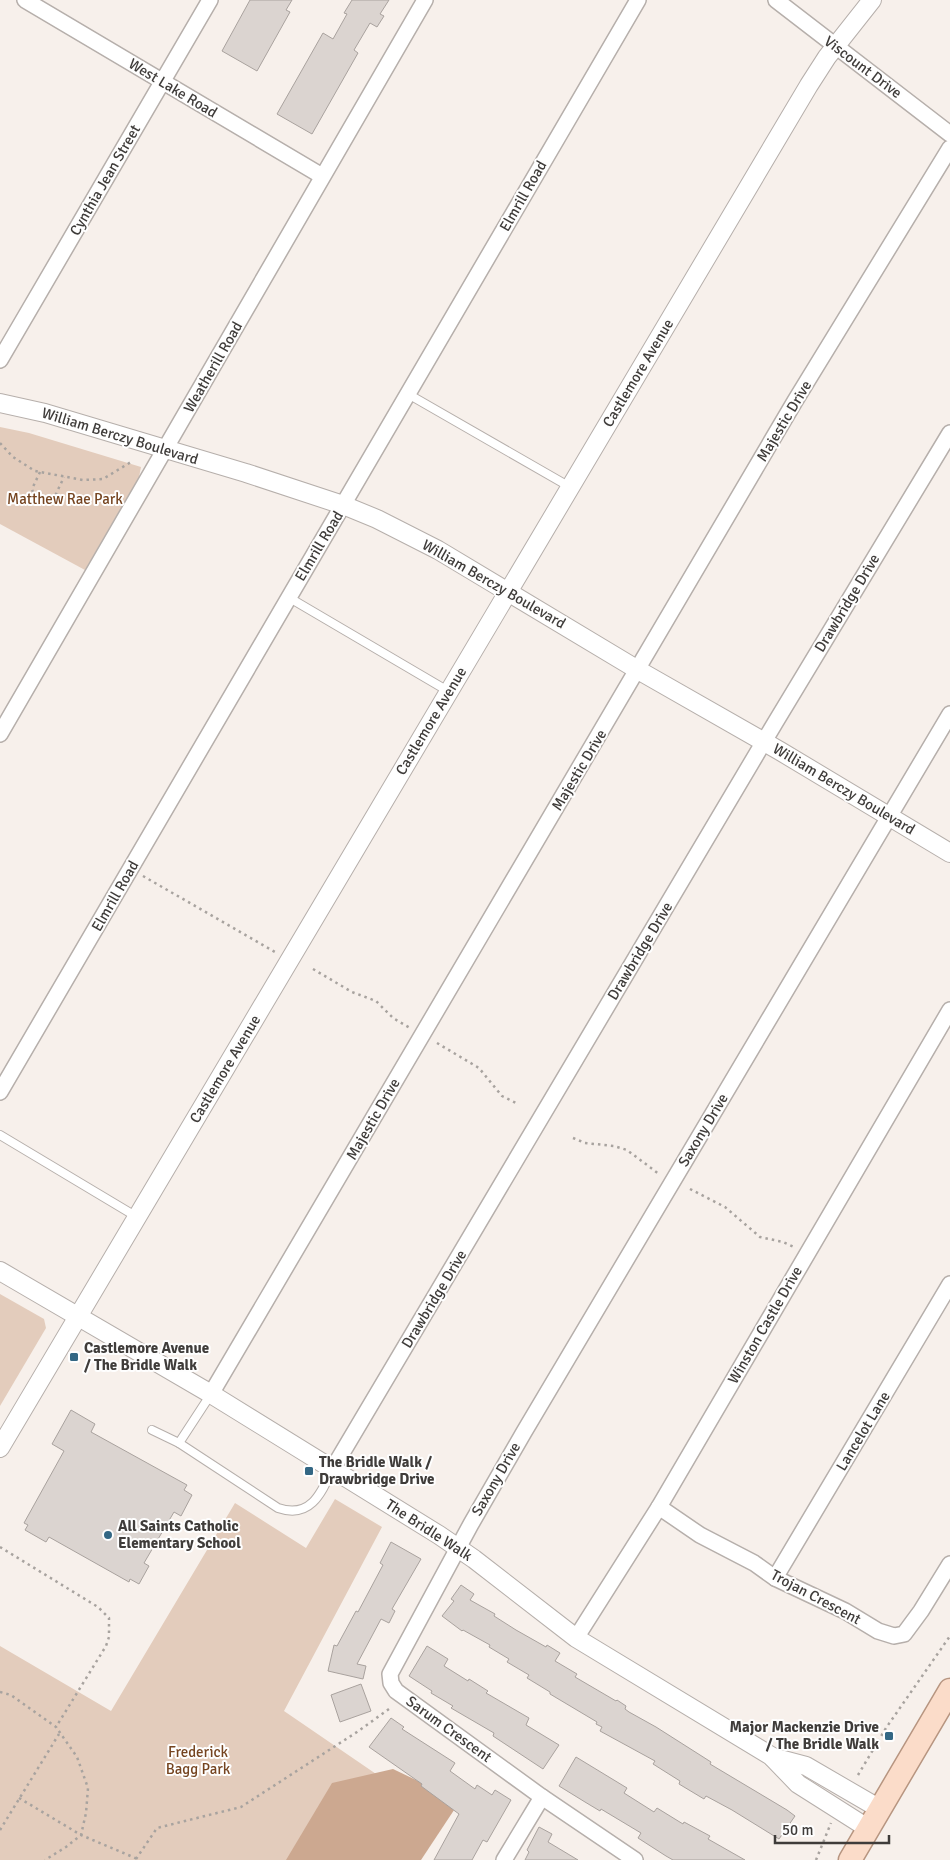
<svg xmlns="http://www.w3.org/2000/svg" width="950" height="1860" font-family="Signika,sans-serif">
<rect width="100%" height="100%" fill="#f7f0eb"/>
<g fill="#e3ccbc">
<path d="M0,427L29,433L141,467L139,477L85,570L0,524Z"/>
<path d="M0,1294L44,1319L46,1328L0,1406Z"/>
<path d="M335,1499L382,1527L284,1711L439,1817L414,1860H0V1646L111,1711L235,1503L306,1548Z"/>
</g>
<path fill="#cca890" d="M393,1769L460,1801L421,1860H286L332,1783Z"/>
<g fill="#dbd4d0" stroke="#a9a29e">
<path d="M250,0H292L286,10L290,12L257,71L222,51Z"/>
<path d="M352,0H389L380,14L384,16L377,27L370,23L354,50L358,53L312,134L277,114L323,33L333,39L347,14L344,13Z"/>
<path d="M71,1410L95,1424L91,1432L187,1485L184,1490L192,1495L181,1516L174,1512L144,1563L149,1566L139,1584L130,1579L129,1582L49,1537L46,1542L25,1530L28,1525L24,1523L64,1451L52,1444Z"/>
<path d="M391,1542L421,1559L392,1609L395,1611L389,1623L381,1619L357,1664L366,1666L363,1679L328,1671L334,1645L337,1646L356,1611L358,1612L383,1565L380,1563Z"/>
<path d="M461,1585L474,1594L470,1600L495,1614L494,1616L516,1630L546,1647L547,1645L560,1653L555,1661L577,1674L575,1677L616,1701L617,1700L626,1706L625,1709L629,1712L656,1727L711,1762L710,1764L787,1810L795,1816L779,1839L732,1810L706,1796L704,1799L679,1784L680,1781L653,1764L655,1761L600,1731L602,1727L596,1724L597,1722L550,1694V1692L527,1678L529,1675L507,1662L509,1659L489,1647L490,1645L463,1630L462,1631L442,1616L454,1601L451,1599Z"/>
<path d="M427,1646L448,1659L444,1666L468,1681L469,1679L488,1691L486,1693L529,1718L526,1725L559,1745L543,1769L493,1736L494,1733L451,1708L453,1706L431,1693L432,1691L409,1676Z"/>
<path d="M361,1684L371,1711L340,1722L331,1695Z"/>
<path d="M391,1718L404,1727L402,1729L455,1763L450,1771L475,1789L477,1785L492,1795L495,1790L511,1800L487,1842L483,1840L472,1860H434L459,1814L421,1786L422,1784L369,1747Z"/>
<path d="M576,1757L627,1788L624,1793L654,1812L657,1808L683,1824L684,1822L710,1836L708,1839L745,1860H673L666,1856L638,1838L641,1833L601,1809L600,1811L585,1802L559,1786Z"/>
<path d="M539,1827L552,1834L548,1842L578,1860H525L529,1852L527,1850Z"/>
</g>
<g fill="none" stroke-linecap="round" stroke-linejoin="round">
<g stroke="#b6afab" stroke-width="10">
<g id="service">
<path d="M408,394L570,487"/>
<path d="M288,597L448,691"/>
<path d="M0,1135L137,1217"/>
<path d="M211,1394L179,1443L278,1508C310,1519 321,1494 332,1470"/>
<path d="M152,1430L179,1443"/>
</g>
</g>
<g stroke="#b6afab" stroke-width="18">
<g id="minor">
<path d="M25,0L322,176"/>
<path d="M776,0L950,134"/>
<path d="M0,360L210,0"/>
<path d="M0,734L425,0"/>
<path d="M0,1092L638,0"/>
<path d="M211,1394L795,401L950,148"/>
<path d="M332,1470L775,723L950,433"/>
<path d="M659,1507L700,1535L754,1563L775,1578L845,1611L878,1631L894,1636L904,1634L921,1611L950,1564"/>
<path d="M775,1578L950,1284"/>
<path d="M576,1638L659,1507L950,1010"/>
<path d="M504,1860L542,1797"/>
<path d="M635,1860L542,1797L396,1691L391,1683L390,1674L471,1524L524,1432L950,714"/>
</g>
</g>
<g stroke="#b6afab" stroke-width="20">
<g id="tertiary">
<path d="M0,403L45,413L246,473L343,505L377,519L438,550L638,670L780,751L950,853"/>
<path d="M0,1271L211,1394L439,1535L474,1559L576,1638L771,1756L798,1784L869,1829"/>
<path d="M0,1448L809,85L827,57L872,0"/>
<path d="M772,1757L806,1766L880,1809"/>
</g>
</g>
<g stroke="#b79580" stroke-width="25">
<path id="primary" d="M850,1860L950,1690"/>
</g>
<g stroke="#a8a39f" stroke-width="2.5" stroke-dasharray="2.5 4" stroke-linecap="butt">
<path d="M0,443L13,457L35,471L83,480L103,479L131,462"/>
<path d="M40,472L32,489C35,499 38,502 48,502L55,496L64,477"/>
<path d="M143,876L275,952"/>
<path d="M313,969L352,992L376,1001L393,1018L410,1028"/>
<path d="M437,1043L479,1068L502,1096L516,1103"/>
<path d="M573,1138L585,1143L614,1146L627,1150L659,1174"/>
<path d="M690,1189L725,1207L760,1237L783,1242L794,1247"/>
<path d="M0,1547L98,1607L109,1618V1637L106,1646L56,1727"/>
<path d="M0,1692L11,1695L56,1727L77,1757L88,1788L86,1813L81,1835L66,1847L45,1860"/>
<path d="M858,1775L886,1728L950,1636"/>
<path d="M19,1798L81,1835L140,1860"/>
<path d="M0,1830L59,1734"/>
<path d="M136,1859L157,1828L241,1807L357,1732L389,1709"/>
<path d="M816,1860L831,1823"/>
</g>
<use href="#service" stroke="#fff" stroke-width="8"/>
<use href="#minor" stroke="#fff" stroke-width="15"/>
<use href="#tertiary" stroke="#fff" stroke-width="18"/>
<use href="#primary" stroke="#fbdcc9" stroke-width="22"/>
</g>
<g fill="#336784" stroke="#fefefe" stroke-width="2">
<rect x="69" y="1352" width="10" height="10" rx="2.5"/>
<rect x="304" y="1466" width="10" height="10" rx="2.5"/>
<circle cx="108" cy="1535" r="5"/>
<rect x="884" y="1731" width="10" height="10" rx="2.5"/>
</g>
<g text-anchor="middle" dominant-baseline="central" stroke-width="4" stroke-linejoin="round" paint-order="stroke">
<g font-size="15" fill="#3f3c3a" stroke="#fefefe">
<text transform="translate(863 67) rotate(37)">Viscount Drive</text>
<text transform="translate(173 88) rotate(31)">West Lake Road</text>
<text transform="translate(105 180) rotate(-60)">Cynthia Jean Street</text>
<text transform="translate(523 196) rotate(-60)">Elmrill Road</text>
<text transform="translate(213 367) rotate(-60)">Weatherill Road</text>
<text transform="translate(638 373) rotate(-59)">Castlemore Avenue</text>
<text transform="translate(784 421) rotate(-59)">Majestic Drive</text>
<text transform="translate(120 436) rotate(17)">William Berczy Boulevard</text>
<text transform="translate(319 546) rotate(-59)">Elmrill Road</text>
<text transform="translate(494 584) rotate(30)">William Berczy Boulevard</text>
<text transform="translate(847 603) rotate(-59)">Drawbridge Drive</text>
<text transform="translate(431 721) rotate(-59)">Castlemore Avenue</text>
<text transform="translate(579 770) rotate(-59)">Majestic Drive</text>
<text transform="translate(844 789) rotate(31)">William Berczy Boulevard</text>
<text transform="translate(115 896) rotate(-60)">Elmrill Road</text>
<text transform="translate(640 951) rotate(-59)">Drawbridge Drive</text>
<text transform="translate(225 1069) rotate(-59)">Castlemore Avenue</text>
<text transform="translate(373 1119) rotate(-60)">Majestic Drive</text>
<text transform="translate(703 1130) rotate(-59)">Saxony Drive</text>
<text transform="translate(434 1299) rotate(-59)">Drawbridge Drive</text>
<text transform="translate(765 1325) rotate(-60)">Winston Castle Drive</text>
<text transform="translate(863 1431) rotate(-59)">Lancelot Lane</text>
<text transform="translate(496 1479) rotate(-60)">Saxony Drive</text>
<text transform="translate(429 1530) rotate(33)">The Bridle Walk</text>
<text transform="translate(816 1597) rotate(28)">Trojan Crescent</text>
<text transform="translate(449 1729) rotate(36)">Sarum Crescent</text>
</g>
<g font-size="15" fill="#754420" stroke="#fefefe">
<text x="65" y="499">Matthew Rae Park</text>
<text x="198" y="1752">Frederick<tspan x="198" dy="17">Bagg Park</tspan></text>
</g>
<g font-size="15" font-weight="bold" fill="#3f3c3a" stroke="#fefefe" text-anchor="start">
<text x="84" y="1348">Castlemore Avenue<tspan x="84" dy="17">/ The Bridle Walk</tspan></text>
<text x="319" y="1462">The Bridle Walk /<tspan x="319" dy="17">Drawbridge Drive</tspan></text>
<text x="118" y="1526">All Saints Catholic<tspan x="118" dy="17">Elementary School</tspan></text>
<text x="879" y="1727" text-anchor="end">Major Mackenzie Drive<tspan x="879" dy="17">/ The Bridle Walk</tspan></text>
</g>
</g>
<path d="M775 1835v8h114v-8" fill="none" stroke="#3f3c3a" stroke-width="2.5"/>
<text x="782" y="1835" font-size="15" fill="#3f3c3a" stroke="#fefefe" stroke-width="4" paint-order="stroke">50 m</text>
</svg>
